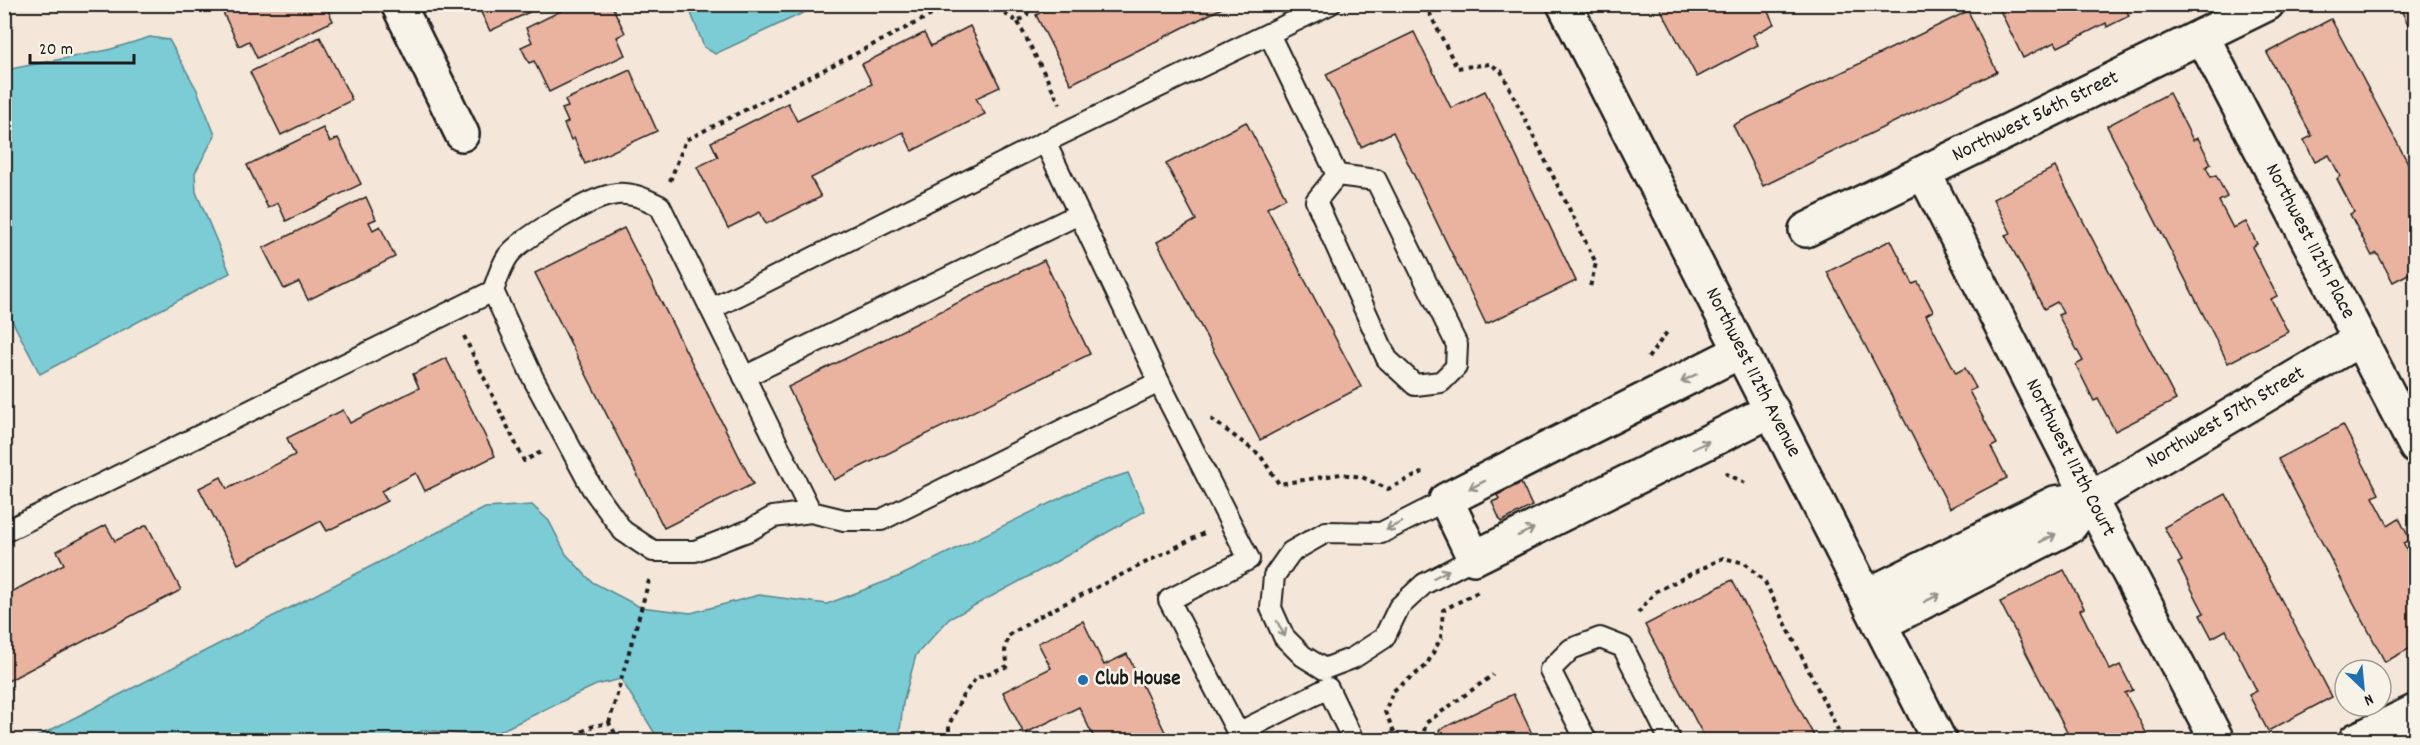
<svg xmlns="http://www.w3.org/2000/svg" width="2420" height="745" font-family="Dekko,sans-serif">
<rect width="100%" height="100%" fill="#f4e6d9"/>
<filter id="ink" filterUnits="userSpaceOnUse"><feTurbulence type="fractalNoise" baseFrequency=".0167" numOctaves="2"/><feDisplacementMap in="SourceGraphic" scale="12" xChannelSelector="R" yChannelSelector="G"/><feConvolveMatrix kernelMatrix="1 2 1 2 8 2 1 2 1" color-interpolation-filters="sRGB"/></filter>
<g filter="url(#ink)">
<g fill="#7cccd6" stroke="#56868c" stroke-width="1.5">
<path d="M688,5H820L715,54L704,47Z"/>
<path d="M150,37L169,40L197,90L215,135L195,173L196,192L230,273L40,374L5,307V70L108,50Z"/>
<path d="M1128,473L1145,511L1052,564L949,619L916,655L903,703L899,740H659L621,679L596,685L492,735L461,734L425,730L396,740H31L485,508L532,505L549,521L566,554L592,582L640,607L691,613L759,595L827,604L900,576L1081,488Z"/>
</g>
<g fill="#eab39f" stroke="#1c1c1c" stroke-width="1.5">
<path d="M219,4H325L333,21L257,58L249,41L239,46Z"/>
<path d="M477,4H546L490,31Z"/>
<path d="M575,4H611L625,33L617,37L625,55L549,92L534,61L529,63L521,47L532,42L526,28Z"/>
<path d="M1050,4H1230L1071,84L1036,15L1051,7Z"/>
<path d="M1658,4H1764L1774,24L1753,35L1758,45L1697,77Z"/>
<path d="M1997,4H2124L2129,16L2107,27L2106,23L2058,47L2055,42L2023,58Z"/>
<path d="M2398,4H2416V40Z"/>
<path d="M1968,11L1997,72L1763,186L1733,125Z"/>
<path d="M2331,19L2416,178V270L2393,282L2377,253L2372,256L2350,214L2354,212L2337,179L2340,176L2329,155L2315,162L2304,140L2312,136L2267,53Z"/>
<path d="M970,26L1000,87L976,98L985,114L912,151L903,132L811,178L821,197L766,224L760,212L728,228L697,167L718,157L711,142L788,103L797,121L872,84L862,64L924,33L931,46Z"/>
<path d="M1414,32L1451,108L1485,91L1576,281L1486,324L1393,132L1361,147L1326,74Z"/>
<path d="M320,37L352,100L281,135L250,72Z"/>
<path d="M630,70L657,131L585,164L574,138L571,140L564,124L568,122L562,109L568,107L565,100Z"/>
<path d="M2169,93L2193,140L2198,138L2211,164L2206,167L2211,177L2216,175L2227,197L2219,201L2233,228L2246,222L2257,244L2252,247L2277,296L2271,299L2288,332L2228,363L2107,126Z"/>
<path d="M1246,122L1286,198L1267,208L1361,387L1260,440L1157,242L1196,220L1166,164Z"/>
<path d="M323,128L330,142L338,138L361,184L286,221L278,203L268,208L247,165Z"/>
<path d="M2055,167L2176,400L2115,431L2098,399L2094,401L2076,365L2083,361L2058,315L2063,313L2057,302L2044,309L2005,235L2011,233L1993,199Z"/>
<path d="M366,197L376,219L369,222L373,230L380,226L395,257L308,300L299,282L284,289L263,248Z"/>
<path d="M624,228L753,484L664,528L535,273Z"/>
<path d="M1891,240L1913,284L1918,282L1933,311L1926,315L1956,373L1965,368L1976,388L1969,391L1997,444L1991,447L2007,478L1950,508L1827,272Z"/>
<path d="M1044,260L1090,354L834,480L788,387Z"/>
<path d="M446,358L495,456L425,491L416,473L381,491L387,501L327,531L321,521L238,564L199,488L221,477L227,489L295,455L287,438L343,410L350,423L419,388L413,374Z"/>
<path d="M2343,425L2379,494L2373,497L2388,525L2399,518L2410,540L2403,543L2416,567V645L2385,662L2278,459Z"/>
<path d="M1521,483L1532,506L1501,522L1492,502L1499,499L1497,495Z"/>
<path d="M2226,494L2332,697L2268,731L2249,695L2257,691L2226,630L2212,638L2200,615L2204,613L2178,563L2182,561L2164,527Z"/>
<path d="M106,525L115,541L147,525L181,590L4,683V596L64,564L57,551Z"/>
<path d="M2064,570L2084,608L2080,610L2110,670L2120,665L2133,690L2125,693L2150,740H2071L2000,602Z"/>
<path d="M1732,580L1816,740H1706L1645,625Z"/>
<path d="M1083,621L1104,665L1127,654L1169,740H1095L1079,707L1024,734L1003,692L1051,668L1038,643Z"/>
<path d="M1513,694L1535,740H1444L1439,730Z"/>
</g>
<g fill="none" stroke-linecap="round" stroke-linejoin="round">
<g stroke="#1c1c1c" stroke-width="24">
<g id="lane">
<path d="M1269,34L1337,175L1316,201L1387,359L1415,385L1441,382L1456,367L1457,345L1376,180L1337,175"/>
<path d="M1045,142L1159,382L1249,559L1169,600L1238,733L1328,688L1353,740"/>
<path d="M493,291L533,378L592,488L623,531L653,551H695L750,530L773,517L811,512"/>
<path d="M711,309L1045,142L1330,4"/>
<path d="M744,377L1079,214"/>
<path d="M1446,500L1381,533L1326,532L1291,552L1274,576L1271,608L1284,637L1303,656L1324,669L1353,658L1384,638L1399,607L1424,584L1474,558"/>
<path d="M4,532L493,291C497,280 501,266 508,256C521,238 589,199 611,195C630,191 644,198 660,206L811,512L844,520H881L1159,382"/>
<path d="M1586,740L1550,670L1571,649L1600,638L1623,647L1670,740"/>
</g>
</g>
<g stroke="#1c1c1c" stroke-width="38">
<g id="street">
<path d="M398,4L462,134"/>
<path id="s1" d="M2202,36L2416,447"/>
<path id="s2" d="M1924,173L2090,499L2217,740"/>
<path id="s3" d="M1806,230L2267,4"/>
<path d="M1741,351L1446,500L1474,558L1772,410"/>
<path id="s4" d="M1866,596L2055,503L2090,499L2360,339"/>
<path d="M1880,624L2070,526L2090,499"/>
<path d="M2356,740L2416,711"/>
</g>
</g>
<g stroke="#1c1c1c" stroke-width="38">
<g id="secondary">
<path id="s5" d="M1564,4L1939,740"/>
</g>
</g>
<g stroke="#1c1c1c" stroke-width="4" stroke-dasharray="4.5 4.5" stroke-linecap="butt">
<path d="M989,4L1018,22L1027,15L1030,4"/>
<path d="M1432,4L1429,12L1457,68L1490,64L1501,71L1596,263L1590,287"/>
<path d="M1018,22L1060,104"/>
<path d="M670,181L686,140L953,4"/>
<path d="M464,336L524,461L543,451"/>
<path d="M1648,358L1667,332"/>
<path d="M1211,419L1260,455L1279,484L1341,474L1362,477L1388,489L1423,472"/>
<path d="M1725,473L1745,483"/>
<path d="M1638,613L1655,592L1723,558L1745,563L1765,582L1843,740"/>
<path d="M609,723L650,577"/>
<path d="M1300,735L1302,734L1306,740"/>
<path d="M566,740L593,726L609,723L619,740"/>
<path d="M949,740V725L962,697L976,678L1008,666L1005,651L1008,636L1038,617L1206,532"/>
<path d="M1398,740L1385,712L1393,691L1426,666L1441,638L1443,610L1478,592"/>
<path d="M1422,740L1426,723L1493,675"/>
</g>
<use href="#lane" stroke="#f7f3e8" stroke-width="20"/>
<use href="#street" stroke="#f7f3e8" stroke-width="33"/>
<use href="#secondary" stroke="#f7f3e8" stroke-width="33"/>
</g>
<defs><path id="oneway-shaft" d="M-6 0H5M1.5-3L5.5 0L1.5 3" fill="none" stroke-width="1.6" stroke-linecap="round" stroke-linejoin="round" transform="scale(1.5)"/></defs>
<g stroke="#94928c">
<use href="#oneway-shaft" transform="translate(1689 378) rotate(153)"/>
<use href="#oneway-shaft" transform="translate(1701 445) rotate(-26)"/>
<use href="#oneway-shaft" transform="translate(1477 485) rotate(153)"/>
<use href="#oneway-shaft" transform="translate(1394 526) rotate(155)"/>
<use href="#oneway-shaft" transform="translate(1526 532) rotate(-26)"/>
<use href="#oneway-shaft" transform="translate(2048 538) rotate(-27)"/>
<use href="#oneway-shaft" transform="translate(1441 574) rotate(-28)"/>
<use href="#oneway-shaft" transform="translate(1932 598) rotate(-27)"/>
<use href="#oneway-shaft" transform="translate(1281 629) rotate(63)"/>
</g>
</g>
<circle fill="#1f6fb2" stroke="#f7f3e8" stroke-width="2" cx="1083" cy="680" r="6"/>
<g text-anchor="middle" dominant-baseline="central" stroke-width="5" stroke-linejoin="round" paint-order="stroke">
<g font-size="21" fill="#1c1c1c" stroke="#f7f3e8">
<text stroke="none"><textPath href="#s3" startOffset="256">Northwest 56th Street</textPath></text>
<text stroke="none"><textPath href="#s1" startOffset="232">Northwest 112th Place</textPath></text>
<text stroke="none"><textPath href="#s5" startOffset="414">Northwest 112th Avenue</textPath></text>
<text stroke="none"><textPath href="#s4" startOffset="404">Northwest 57th Street</textPath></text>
<text stroke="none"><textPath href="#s2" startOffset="320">Northwest 112th Court</textPath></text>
</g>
<g font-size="21" font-weight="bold" fill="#1c1c1c" stroke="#f7f3e8" text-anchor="start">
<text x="1095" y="680">Club House</text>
</g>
</g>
<rect width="2420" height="745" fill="none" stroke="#f7f3e8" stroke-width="24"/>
<rect x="12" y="12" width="2396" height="721" fill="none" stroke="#1c1c1c" stroke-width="2" filter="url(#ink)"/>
<g transform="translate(2363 688) rotate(154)"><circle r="28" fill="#f7f3e8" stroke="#9f9d96" stroke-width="1.5"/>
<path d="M0-4.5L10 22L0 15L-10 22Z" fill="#1f6fb2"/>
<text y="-9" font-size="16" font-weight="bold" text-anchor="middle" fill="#1c1c1c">N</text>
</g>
<path d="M30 54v9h104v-9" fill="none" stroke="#1c1c1c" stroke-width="3"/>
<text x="39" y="54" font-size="18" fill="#1c1c1c" stroke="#f7f3e8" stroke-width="4.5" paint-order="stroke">20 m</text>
</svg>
